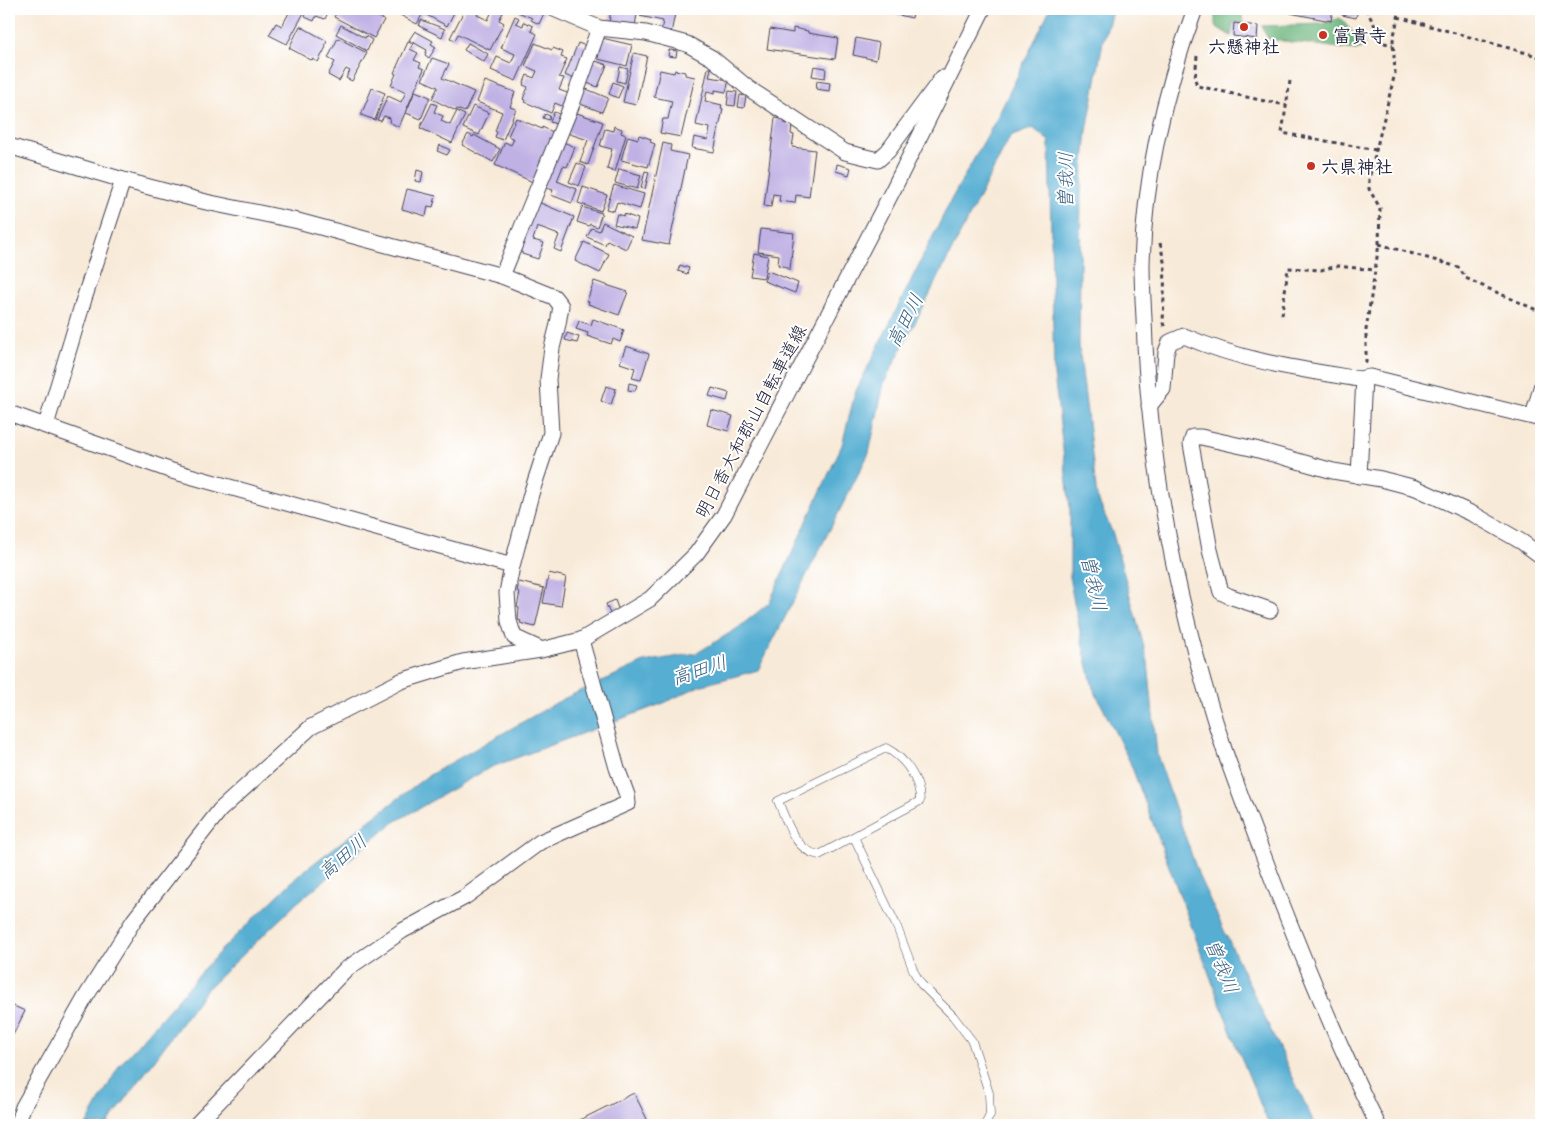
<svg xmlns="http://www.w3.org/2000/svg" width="1550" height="1134" font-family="Mali,'Klee One',sans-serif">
<rect width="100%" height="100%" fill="#fff"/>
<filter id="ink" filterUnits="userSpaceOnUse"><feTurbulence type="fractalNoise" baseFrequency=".02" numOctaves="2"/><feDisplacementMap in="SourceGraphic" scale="10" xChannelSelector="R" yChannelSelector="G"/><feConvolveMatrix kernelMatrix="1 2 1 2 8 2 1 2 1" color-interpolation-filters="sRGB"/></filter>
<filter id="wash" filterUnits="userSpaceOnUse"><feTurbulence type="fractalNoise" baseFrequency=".0096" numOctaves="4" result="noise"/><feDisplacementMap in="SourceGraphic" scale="20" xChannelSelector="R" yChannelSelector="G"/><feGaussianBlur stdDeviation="1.12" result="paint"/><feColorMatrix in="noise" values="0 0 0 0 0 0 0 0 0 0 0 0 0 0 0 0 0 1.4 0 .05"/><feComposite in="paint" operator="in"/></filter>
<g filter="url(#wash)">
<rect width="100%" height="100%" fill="#f8ead8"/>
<g fill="#6cb67d" stroke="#476c5c">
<path d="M1201,9H1241L1243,23H1233L1231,36L1215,26V9L1202,11Z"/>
<path d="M1340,18L1365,46L1356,50L1268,39L1262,26L1323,24Z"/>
</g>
<path fill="#56afd3" stroke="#3c6887" d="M1050,9H1113L1103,41L1087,131L1081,192L1079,346L1097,497L1113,534L1148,662L1157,755L1200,879L1315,1125H1269L1232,1035L1130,762L1093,688L1083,646L1070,582V508L1054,374L1049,141L1033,128L1010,137L884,383L869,453L758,670L699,686L664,703L489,768L393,823L298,902L205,991L107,1125H86L119,1066L222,949L300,874L426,777L563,699L644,662L697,653L738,628L769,603L842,445L855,393L952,198L997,118Z"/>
<g id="blocks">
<g fill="#c0b1e4">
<path d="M291,9H306L287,44L269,35L276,23L282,26Z"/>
<path d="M312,9H327L329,10L325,19L316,16L314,21L305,17L308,10L311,11Z"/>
<path d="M339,9H362L384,20L374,38L334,17Z"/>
<path d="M399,9H456L447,26L423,13L417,24L400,15L402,11Z"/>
<path d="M465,9H480L477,15L488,20L493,9H505L499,20L504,23L490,50L458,34L455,40L450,38Z"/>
<path d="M520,9H541L545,11L539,24L531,20L532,18L518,12Z"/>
<path d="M641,9H676L671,33L661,31L663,21L640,16Z"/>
<path d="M871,9H914L912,18Z"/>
<path d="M1291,9H1333L1331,21L1290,13Z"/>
<path d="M1343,9H1358L1356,18L1342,15Z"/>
<path d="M611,10L637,14L635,26L609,22Z"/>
<path d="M515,16L519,18L516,23L523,26L524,22L533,26L531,31L537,34L516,81L491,70L497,57L511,63L515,54L501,48Z"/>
<path d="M421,20L445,29L442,37L419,26Z"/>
<path d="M1234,23L1258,26L1257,39L1233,36Z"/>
<path d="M341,25L365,38L366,36L372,40L367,51L336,34Z"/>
<path d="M300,26L327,41L325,46L326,47L318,62L312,59L311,60L289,48Z"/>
<path d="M793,28L808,31V33L838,38L835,59L767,49L770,29L793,33Z"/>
<path d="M415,31L433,41L431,44L436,47L429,58L425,55L427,50L409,40Z"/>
<path d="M338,38L367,53L352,81L346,78L350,71L346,69L339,81L328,75L335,62L328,58Z"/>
<path d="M602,38L632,45L627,66L598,59Z"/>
<path d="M856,38L879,43L876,60L853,55Z"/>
<path d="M408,42L413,44L410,49L418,53L414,60L421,63L419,67L424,69L399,127L389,122L390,118L384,116L381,121L377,120L388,96L401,102L406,92L391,85L396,74L394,73Z"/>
<path d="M468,43L488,54L484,62L464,50Z"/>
<path d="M535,43L552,50L553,48L563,52L561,57L567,59L559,77L564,78L559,90L570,94L564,107L555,103L551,113L525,102L526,100L523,99L528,87L523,85L527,75L534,78L537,71L525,66Z"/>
<path d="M578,43L589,47L576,80L565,75Z"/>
<path d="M669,50L677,51L676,57L668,56Z"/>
<path d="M634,53L647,56L636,105L623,102Z"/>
<path d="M432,58L449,64L442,78L474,92L465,112L457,109L456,111L432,99L438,87L422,80Z"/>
<path d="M593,60L607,65L598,87L584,82Z"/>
<path d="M814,66L826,68L825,78L812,76Z"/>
<path d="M620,67L628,69L625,83L617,81Z"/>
<path d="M708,68H711L709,77L729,80L726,92L715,90V93L707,91L705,101L722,105L721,108L723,109L714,152L692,148L694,137L708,140L710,128L696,125Z"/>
<path d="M660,70L674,73L675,70L685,72V75L695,77L681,137L660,133L663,119H668L672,101L654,97Z"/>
<path d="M485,81L515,92L510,107L516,109L503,140L495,137L497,132L495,131L502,112L477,102Z"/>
<path d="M817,81L830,83L829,91L816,89Z"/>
<path d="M613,82L623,86L618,98L609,94Z"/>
<path d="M372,88L385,93L375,120L361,115Z"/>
<path d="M584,88L608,98L602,112L578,103Z"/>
<path d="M415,91L430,97L421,119L406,113Z"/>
<path d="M729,91L737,92L735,106L727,105Z"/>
<path d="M740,95L746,96L744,108L738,107Z"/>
<path d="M432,103L437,105L434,112L443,116L441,121L450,125L457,111L465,115L452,143L420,128Z"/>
<path d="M473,106L489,113L479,135L463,128Z"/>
<path d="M554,112L562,115L559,125L550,122Z"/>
<path d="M574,112L603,122L588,165L580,162L588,140L567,133Z"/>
<path d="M545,114L550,116L549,120L543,118Z"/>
<path d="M516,118L542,129V127L555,133L535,183L495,165L505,142L511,145L514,139L508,136Z"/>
<path d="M775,118L785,119V124H792L791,134L794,135L792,147L815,150L809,197L796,195L795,203L779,201L780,195L773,194L771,207L764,206Z"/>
<path d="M614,126L622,129L621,133L626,135L615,172L607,169L612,149L600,146L605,129L613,131Z"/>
<path d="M468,134L473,137L474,135L500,149L493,162L462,145Z"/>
<path d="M639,135L651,139L650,142L655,144L648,167L621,160L628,136L638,139Z"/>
<path d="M561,141L575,147L567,167L563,166L557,181L577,189L572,203L551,195L553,190L543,187Z"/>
<path d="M663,143L671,145L670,151L688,155L669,245L642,240Z"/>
<path d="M440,145L450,150L447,155L437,151Z"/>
<path d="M577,163L586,167L579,186L569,182Z"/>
<path d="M837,164L851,168L849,175L836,171Z"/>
<path d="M619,169L641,175L637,189L615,183Z"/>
<path d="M417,170L423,172L421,182L415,181Z"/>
<path d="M645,171L649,172L645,189L641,188Z"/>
<path d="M614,185L644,194L640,209L617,202L614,211L606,209Z"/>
<path d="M583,187L607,195L601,211L578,203Z"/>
<path d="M407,189L436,196L433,207L428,206L426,216L402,209Z"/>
<path d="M538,202L574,217L561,252L554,249L559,235L537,227L533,240L544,243L538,259L522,254V252L519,251Z"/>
<path d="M582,207L602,213L597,227L590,224L589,226L577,222Z"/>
<path d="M617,214L624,216V214L638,219L635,229L614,224Z"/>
<path d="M603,222L632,236L626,249L607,240L605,245L587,237L592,228L599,231Z"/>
<path d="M761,229L794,233L790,269H787V267L778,265L779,255L758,252Z"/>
<path d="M584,242L609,254L600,273L575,261Z"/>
<path d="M754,253L768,256L764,278L750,276Z"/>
<path d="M680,265L689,268L687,274L678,271Z"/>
<path d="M768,271L798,283L795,293L764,281Z"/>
<path d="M594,281L628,292L619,315L588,304L589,302L587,301Z"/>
<path d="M593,319L624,330L620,342L613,339L611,344L587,336L588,333L576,329L579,321L591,325Z"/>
<path d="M567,333L579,337L577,343L565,340Z"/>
<path d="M626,346L649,354L641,380L632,378L635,368L620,363Z"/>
<path d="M629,383L637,385L635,391L628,390Z"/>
<path d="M606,386L616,389L611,405L601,401Z"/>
<path d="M712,388L729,393L727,401L709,396Z"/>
<path d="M711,410L733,416L728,431L707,425Z"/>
<path d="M549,573L566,577L561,606L543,603Z"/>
<path d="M519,582L544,588L535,627L520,623L521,621L518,620L519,608L517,607L520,592L517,591Z"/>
<path d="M615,600L619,611L610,614L606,604Z"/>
<path d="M9,1004L25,1011L9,1043Z"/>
<path d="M634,1093L650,1125H570Z"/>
</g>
</g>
</g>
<g filter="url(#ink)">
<use href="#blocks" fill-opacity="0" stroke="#424053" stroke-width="1"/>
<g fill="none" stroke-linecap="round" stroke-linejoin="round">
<g stroke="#424053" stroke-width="9">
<g id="service">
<path d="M886,748C905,758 920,779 920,801L819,855C795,851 787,822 778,801Z"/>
<path d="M854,837L897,927L914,972L921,984L953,1016L972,1041L989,1093L990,1115L985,1125"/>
</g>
</g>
<g stroke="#424053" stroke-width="17">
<g id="minor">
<path d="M554,9L599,28L646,33L687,44L712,58L748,88L845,152L878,160L888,151L942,78"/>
<path d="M1195,9C1165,90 1144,178 1142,265C1142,283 1143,300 1144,318C1148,465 1179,613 1225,752C1239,793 1255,833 1270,873C1303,959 1337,1043 1378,1125"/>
<path d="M9,146L123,180L206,202L298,221L502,276L554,297L561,306L558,324L552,348L548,379L551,433L531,494L512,566L507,593L509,621L514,637L540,649"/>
<path d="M502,276L572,104L599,28"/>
<path d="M1149,406L1163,389L1166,352L1170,342L1184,336C1242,361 1298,369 1359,379L1370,377L1541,419"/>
<path d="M9,413L172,471L512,566"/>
<path d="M1533,416L1541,388"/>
<path d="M46,425L84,299L123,180"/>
<path d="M1359,476L1364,378"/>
<path d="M1270,610L1229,596L1221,592L1210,550L1191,444L1193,437H1201L1255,449L1333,471L1381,479L1416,488L1475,515L1522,542L1541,556"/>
<path d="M17,1125L23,1107L85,998L134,920L220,810L311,727L401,681L463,662L541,650L581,640L650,599L696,554L724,515L894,188L983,9"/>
<path d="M196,1125L345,970L402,931L465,897L540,842L628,803L627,795L617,768L581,640"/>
</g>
</g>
<g stroke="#424053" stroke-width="3" stroke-dasharray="4 4" stroke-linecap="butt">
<path d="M1366,9L1377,30L1380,42L1393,45"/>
<path d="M1398,17L1541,57"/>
<path d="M1197,56L1195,79L1197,86C1227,92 1256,100 1286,105"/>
<path d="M1290,81L1282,133L1376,150"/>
<path d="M1160,243L1165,266L1163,323L1165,328"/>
<path d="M1379,244L1458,267L1466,278L1476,283L1541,312"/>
<path d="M1282,315L1288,268L1321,270L1337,266L1375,270"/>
<path d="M1366,363V330L1379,244L1380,208L1369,189V179L1395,73L1393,40L1400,9"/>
</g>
<use href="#service" stroke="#fff" stroke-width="8"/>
<use href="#minor" stroke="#fff" stroke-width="15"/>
</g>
</g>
<g fill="#c8321e" stroke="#fff" stroke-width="2">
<circle cx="1244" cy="27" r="5"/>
<circle cx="1323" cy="35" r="5"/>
<circle cx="1311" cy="166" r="5"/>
</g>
<g text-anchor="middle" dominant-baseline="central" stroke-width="4" stroke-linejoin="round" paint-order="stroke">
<g font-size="18" font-weight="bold" fill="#22223b" stroke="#fff" text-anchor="start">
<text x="1333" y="35">富貴寺</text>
<text x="1244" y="46" text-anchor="middle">六懸神社</text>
<text x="1321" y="166">六県神社</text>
</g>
<g font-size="18" fill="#22223b" stroke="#fff">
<text transform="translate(750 421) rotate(-62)">明日香大和郡山自転車道線</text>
</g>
<g font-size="19" font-style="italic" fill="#39617f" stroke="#fff">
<text transform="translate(1064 180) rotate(-90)">曽我川</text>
<text transform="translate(904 320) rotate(-63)">高田川</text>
<text transform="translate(1095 583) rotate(77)">曽我川</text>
<text transform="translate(699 669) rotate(-18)">高田川</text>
<text transform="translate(342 856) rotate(-41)">高田川</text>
<text transform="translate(1223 966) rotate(68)">曽我川</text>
</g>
</g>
<rect width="1550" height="1134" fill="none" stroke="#fff" stroke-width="30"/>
</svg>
